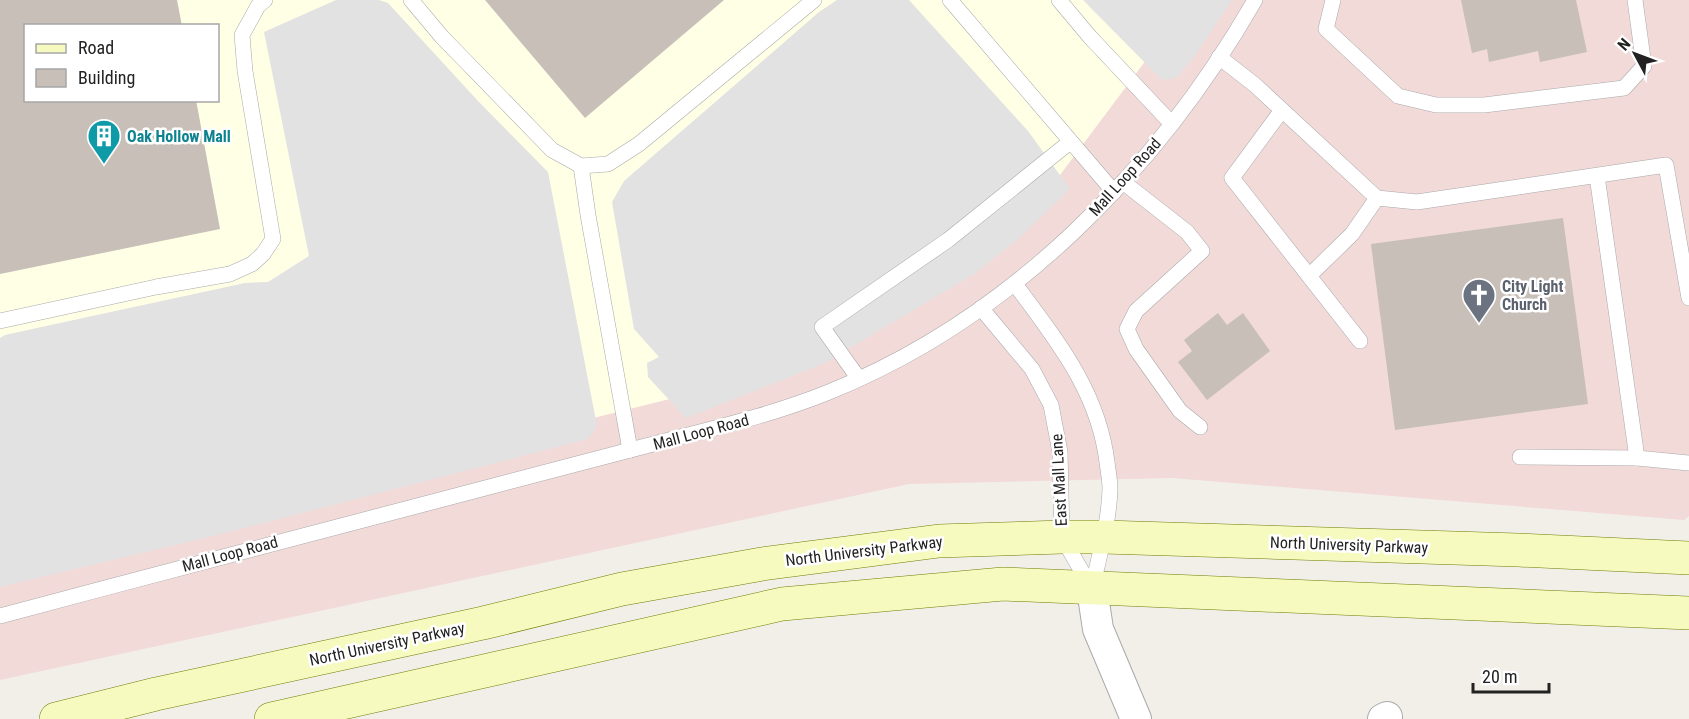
<svg xmlns="http://www.w3.org/2000/svg" width="1689" height="719" font-family="'Roboto Condensed',sans-serif">
<rect width="100%" height="100%" fill="#f2efe9"/>
<path fill="#f2dad9" fill-rule="evenodd" d="M0,0H1689V516L1684,520L1172,478L909,484L0,680ZM26,26H218V100H26Z"/>
<path fill="#ffffe5" fill-rule="evenodd" d="M0,0H1191L1060,175L730,384L429,459L0,537ZM26,26H218V100H26Z"/>
<g fill="#e2e2e2">
<path d="M336,0H379L388,3L478,101L548,172L597,426L588,439L221,534L0,587V338L5,335L46,326L245,283L268,282L309,256L264,32Z"/>
<path d="M837,0H909L1028,131L1070,189L1017,240L974,274L823,364L686,418L648,377L647,363L659,357L634,329L612,202L624,181L819,12Z"/>
<path d="M1083,0H1232L1194,57L1176,78L1162,80Z"/>
</g>
<g fill="#c7bfb8">
<path d="M0,0H177L182,26H26V100H196L220,229L0,274Z"/>
<path d="M485,0H724L585,118Z"/>
<path d="M1461,0H1576L1587,52L1540,62L1538,51L1489,62L1487,49L1472,53Z"/>
<path d="M1563,218L1588,404L1395,430L1371,244Z"/>
<path d="M1218,313L1227,325L1243,313L1270,351L1207,400L1178,362L1192,351L1184,340Z"/>
</g>
<g fill="none" stroke-linecap="round" stroke-linejoin="round">
<g stroke="#a9a9a9" stroke-width="16">
<g id="service">
<path d="M411,0L442,37L552,150L581,166L608,164L639,144L814,0"/>
<path d="M950,0L1114,192"/>
<path d="M1059,0L1090,37L1171,123"/>
<path d="M1333,0L1326,29L1398,96L1436,105H1484L1624,88L1644,66L1635,0"/>
<path d="M1219,57L1255,85L1377,198L1417,202L1666,165L1689,298"/>
<path d="M1282,110L1232,178L1360,341"/>
<path d="M581,166L588,215L630,450"/>
<path d="M1597,176L1637,458L1689,463"/>
<path d="M1123,182L1187,232L1202,251L1136,311L1127,329L1136,349L1180,411L1200,427"/>
<path d="M1309,276L1352,234L1377,198"/>
<path d="M1015,284C1056,340 1098,390 1107,462C1108,471 1110,480 1110,489C1109,523 1099,556 1092,589"/>
<path d="M981,308L1032,369L1051,405L1060,452L1062,537L1092,589"/>
<path d="M0,321L156,287L230,274L252,264L263,254L273,239L245,71L242,35L258,6L265,0"/>
<path d="M859,379L822,327L948,240L1070,142"/>
<path d="M1520,457L1637,458"/>
<path d="M0,616C164,572 328,529 493,486C551,471 610,455 669,440C723,426 777,413 829,392C1012,318 1158,169 1255,0"/>
</g>
</g>
<g stroke="#a9a9a9" stroke-width="32">
<g id="minor">
<path d="M1092,589L1098,629L1136,719"/>
<path d="M1383,719L1387,717"/>
</g>
</g>
<g stroke="#707d05" stroke-width="34">
<g id="secondary">
<path d="M56,719L156,694L483,623L622,589L762,564L939,541L1062,537H1104L1518,550L1689,558"/>
<path d="M271,719L782,604L1003,584L1689,613"/>
</g>
</g>
<use href="#service" stroke="#fff" stroke-width="15"/>
<use href="#minor" stroke="#fff" stroke-width="30"/>
<use href="#secondary" stroke="#f7fabf" stroke-width="33"/>
</g>
<defs>
<g id="building-pin" transform="scale(1.725)"><path d="M0 17L-7.5 6A9.5 9.5 0 1 1 7.5 6Z" fill="#0f9aa8" stroke="#fff"/><path d="M-4-6H4V6H1V3H-1V6H-4ZM-2.5-4.3h1.7v1.8h-1.7ZM.8-4.3h1.7v1.8H.8ZM-2.5-1h1.7V.8h-1.7ZM.8-1h1.7V.8H.8Z" fill="#fff"/></g>
<g id="church-pin" transform="scale(1.725)"><path d="M0 17L-7.5 6A9.5 9.5 0 1 1 7.5 6Z" fill="#6b7280" stroke="#fff"/><path d="M-1.2-6h2.4v3.5h3.3v2.4h-3.3V6h-2.4V-.1h-3.3v-2.4h3.3Z" fill="#fff"/></g>
</defs>
<g fill-rule="evenodd">
<use href="#building-pin" x="104" y="136"/>
<use href="#church-pin" x="1479" y="295"/>
</g>
<g text-anchor="middle" dominant-baseline="central" stroke-width="5" stroke-linejoin="round" paint-order="stroke">
<g font-size="16" font-weight="bold" fill="#0d838f" stroke="#fff" text-anchor="start">
<text x="127" y="136">Oak Hollow Mall</text>
</g>
<g font-size="16" fill="#222" stroke="#fff">
<text transform="translate(1125 177) rotate(-48)">Mall Loop Road</text>
<text transform="translate(701 432) rotate(-15)">Mall Loop Road</text>
<text transform="translate(1059 480) rotate(-93)">East Mall Lane</text>
<text transform="translate(1349 545) rotate(2)">North University Parkway</text>
<text transform="translate(864 551) rotate(-7)">North University Parkway</text>
<text transform="translate(230 554) rotate(-15)">Mall Loop Road</text>
<text transform="translate(387 644) rotate(-12)">North University Parkway</text>
</g>
<g font-size="16" font-weight="bold" fill="#5b616d" stroke="#fff" text-anchor="start">
<text x="1502" y="286">City Light<tspan x="1502" dy="18">Church</tspan></text>
</g>
</g>
<rect x="24" y="24" width="195" height="78" fill="#ffffff" stroke="#a7a7a7" stroke-width="1.5"/>
<rect x="36" y="44" width="30" height="9" fill="#f7fabf" stroke="#a7a7a7" stroke-width="1.5"/>
<text x="78" y="54" font-size="18" fill="#222222">Road</text>
<rect x="36" y="69" width="30" height="18" fill="#c7bfb8" stroke="#a7a7a7" stroke-width="1.5"/>
<text x="78" y="84" font-size="18" fill="#222222">Building</text>
<g transform="translate(1635 54) rotate(311)" stroke="#ffffff" stroke-width="4.5" paint-order="stroke">
<path d="M0-4.5L10 22L0 15L-10 22Z" fill="#222222"/>
<text y="-9" font-size="16" font-weight="bold" text-anchor="middle" fill="#222222">N</text>
</g>
<path d="M1473 683v9h76v-9" fill="none" stroke="#222222" stroke-width="3"/>
<text x="1482" y="683" font-size="18" fill="#222222" stroke="#ffffff" stroke-width="4.5" paint-order="stroke">20 m</text>
</svg>
